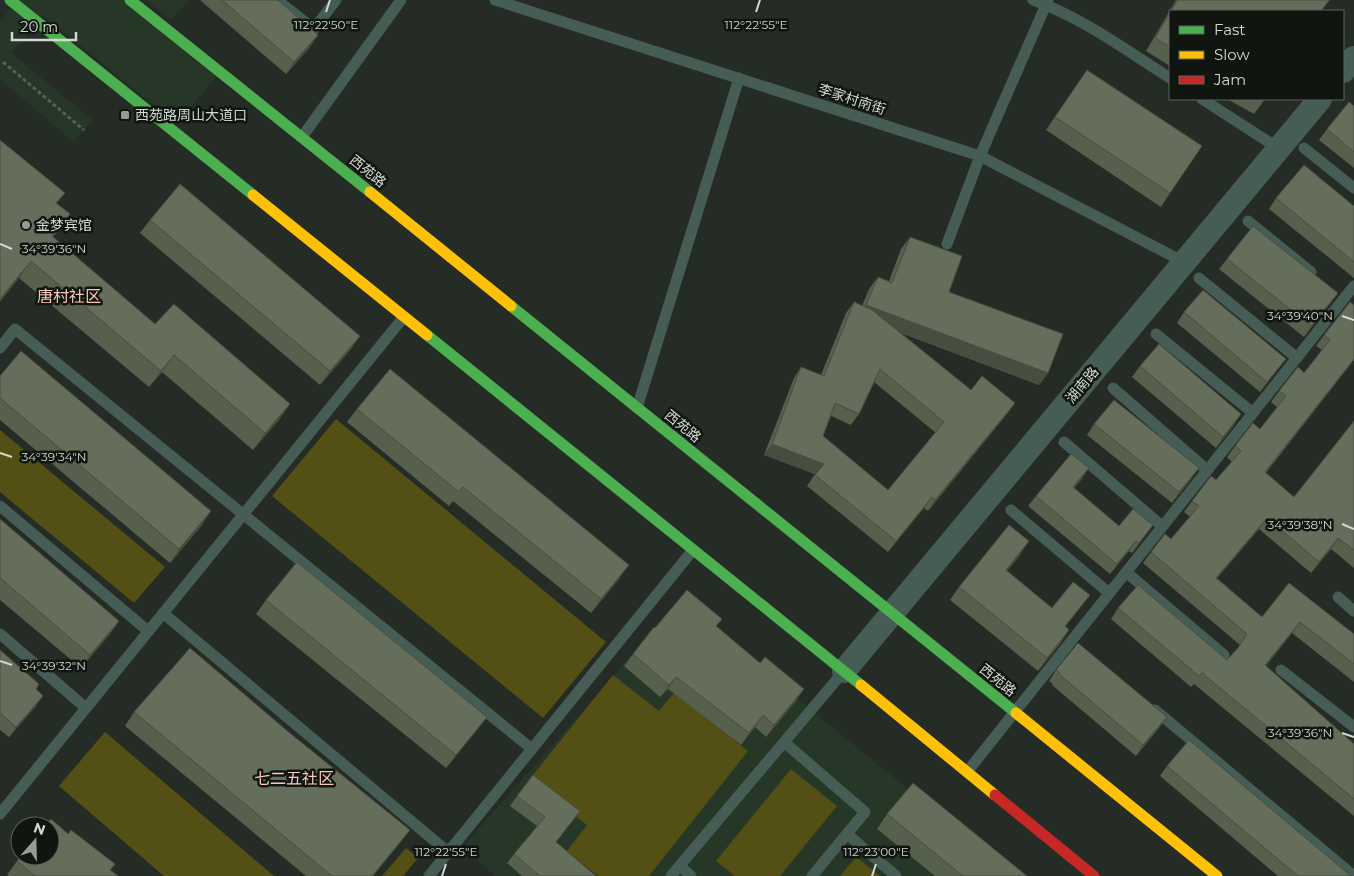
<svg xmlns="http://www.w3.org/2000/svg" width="1354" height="876" font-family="Montserrat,'Noto Sans SC',sans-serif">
<rect width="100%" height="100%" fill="#252c26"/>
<g fill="#263728">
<path d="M18,0H129L219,73L177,124L43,15L11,53L92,120L74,142L0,79V22Z"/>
<path d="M146,0H189L171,20Z"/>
<path d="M678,602L1015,876H496L462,848Z"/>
</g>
<g fill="#544f15">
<path d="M336,419L606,642L543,718L272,496Z"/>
<path d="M0,430L165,567L134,603L0,492Z"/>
<path d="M613,675L659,711L674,693L748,751L649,876H598L567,851L587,825L529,780Z"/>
<path d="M105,732L274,876H164L59,786Z"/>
<path d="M791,769L837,806L780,876H735L716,861Z"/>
<path d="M406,848L418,858L403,876H382Z"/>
<path d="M856,857L880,876H840Z"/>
</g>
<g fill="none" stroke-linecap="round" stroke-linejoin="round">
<path stroke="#51605a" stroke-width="3" stroke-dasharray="4 2.5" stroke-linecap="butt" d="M3,62L84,130"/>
<g stroke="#465d55" stroke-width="11">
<path d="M277,0L314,29L336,0"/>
<path d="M495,0L980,156L1184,262"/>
<path d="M1033,0C1083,18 1126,50 1170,78"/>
<path d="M1202,99L1278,148"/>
<path d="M302,137L401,0"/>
<path d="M1304,148L1354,188"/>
<path d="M1248,221L1311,272"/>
<path d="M947,244L980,156L1048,0"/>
<path d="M1199,278L1297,358"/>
<path d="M1156,334L1253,413"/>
<path d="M0,348L15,329L532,749"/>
<path d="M1113,388L1207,470"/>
<path d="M637,408L739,78"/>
<path d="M1064,442L1162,526"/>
<path d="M0,506L148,631"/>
<path d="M1011,510L1109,593"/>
<path d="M1126,572L1224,655"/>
<path d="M1338,597L1354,611"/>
<path d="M163,613L448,852"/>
<path d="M0,634L86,708"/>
<path d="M1281,670L1354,727"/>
<path d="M1155,710L1354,876"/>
<path d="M784,742L865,812L812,876"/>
<path d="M967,772L1354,286"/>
<path d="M0,814L403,318"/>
<path d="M847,834L896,876"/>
<path d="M680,866L691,876"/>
<path d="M429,876L693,550"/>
<path d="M671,876L844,671"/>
</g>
<g stroke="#465d55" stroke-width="24">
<path d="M1343,71L1354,58"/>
<path d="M844,671L1320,99"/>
</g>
<g stroke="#4caf50" stroke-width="11">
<path d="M10,0L253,195"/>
<path d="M130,0L370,192"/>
<path d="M511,306L1016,713"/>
<path d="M427,335L861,685"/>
</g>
<g stroke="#ffc107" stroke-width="11">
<path d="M370,192L511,306"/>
<path d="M253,195L427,335"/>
<path d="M861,685L995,795"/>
<path d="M1016,713L1217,876"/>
</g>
<path stroke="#c62828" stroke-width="11" d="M995,795L1094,876"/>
</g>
<g fill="#575f4d" fill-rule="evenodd">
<path d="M200,0H278L310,47L286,74Z"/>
<path d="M1176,0H1330L1321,11H1170V66L1146,51Z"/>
<path d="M1087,70L1170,193L1161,207L1046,130Z"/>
<path d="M1227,99H1265L1254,114Z"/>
<path d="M1354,106V168L1319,140L1327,129Z"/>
<path d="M1276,198L1354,206V278L1269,209Z"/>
<path d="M57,204L70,214L53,237L155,324L290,404L278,421L253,450L162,372L149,387L19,278Z"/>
<path d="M150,220L360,336L350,350L320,385L140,233Z"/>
<path d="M910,237L949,292L1048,373L1039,385L901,333L971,390L1015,403L1007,414L928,511L924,508L888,552L807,486L815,474L764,455L794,378L801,367L821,375L846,313L854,302L862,306L869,289L878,277L889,281L901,249ZM874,382L936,433L888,490L823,436L831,416L851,425L859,414Z"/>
<path d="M1227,259L1338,293L1304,337L1219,269Z"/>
<path d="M1354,305V360L1266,473L1294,497L1354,421V568L1331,549L1311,573L1259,529L1217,578L1262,617L1289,583L1354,634V682L1292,633L1266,666L1354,744V816L1194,684L1191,687L1111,619L1118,608L1227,660L1237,649L1240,645L1143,563L1151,552L1171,539L1190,517L1184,512L1192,501L1216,480L1232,462L1227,457L1235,446L1260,429L1277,407L1271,402L1279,391L1304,373L1322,350L1316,346L1324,335Z"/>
<path d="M1184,312L1278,369L1260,392L1177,323Z"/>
<path d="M1140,366L1234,425L1216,448L1132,377Z"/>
<path d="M0,376L202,525L170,563L0,420Z"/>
<path d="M357,409L619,579L591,613L453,501L449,506L347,422Z"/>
<path d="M1094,424L1192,478L1172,503L1087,435Z"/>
<path d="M1082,479L1074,488L1119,526L1153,525L1132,553L1129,551L1110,574L1028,506L1036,496Z"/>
<path d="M0,519L119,621L110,634L81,668L0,600Z"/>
<path d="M1020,555L1007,571L1052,608H1080L1065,627L1069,630L1060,644L1038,671L950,600L959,587Z"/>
<path d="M266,600L487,717L477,730L446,768L256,614Z"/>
<path d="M717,627L796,701L766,737L755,727L741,745L668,689L660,697L624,666L633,654L655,628Z"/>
<path d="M0,650L36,689V706L9,737L0,730Z"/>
<path d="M1056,670L1167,717L1159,728L1136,756L1052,685L1053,684L1049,681Z"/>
<path d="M134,712L400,843L373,876H306L125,726Z"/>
<path d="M1167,766L1351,876H1278L1160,776Z"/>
<path d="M517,796L573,820L556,842L596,876H522L507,863L514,854L537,826L510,806Z"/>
<path d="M887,814L1027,876H935L877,829Z"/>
<path d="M17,861L111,870L118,876H9L7,875Z"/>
</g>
<g fill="#474d3f">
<path d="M318,35L310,47L286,74L294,62Z"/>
<path d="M70,214L58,231L40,253L52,236Z"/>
<path d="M31,261L19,278L0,302V299Z"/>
<path d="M1338,293L1331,303L1304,337L1311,326Z"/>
<path d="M866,305L1048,373L1039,385L858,317Z"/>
<path d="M360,336L350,350L320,385L330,371Z"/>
<path d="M174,355L162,372L149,387L161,371Z"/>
<path d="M1286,359L1278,369L1260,392L1267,382Z"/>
<path d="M1354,359V360L1257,483L1265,472Z"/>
<path d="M1015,403L1007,414L928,511L935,500Z"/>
<path d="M290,404L278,421L253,450L265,433Z"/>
<path d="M1241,414L1234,425L1216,448L1223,437Z"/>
<path d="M772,444L824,464L817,475L764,455Z"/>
<path d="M1089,468L1082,479L1066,498L1073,487Z"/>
<path d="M1199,468L1192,478L1172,503L1179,492Z"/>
<path d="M932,497L924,508L888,552L896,541Z"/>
<path d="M211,511L202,525L170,563L179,549Z"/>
<path d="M1267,518L1259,529L1208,589L1216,578Z"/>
<path d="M1153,525L1145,536L1132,553L1139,543Z"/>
<path d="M1338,538L1331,549L1311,573L1319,562Z"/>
<path d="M1029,541L1020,555L996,584L1006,570Z"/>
<path d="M1136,541L1129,551L1110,574L1117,564Z"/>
<path d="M629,565L619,579L591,613L601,599Z"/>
<path d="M1090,595L1080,608L1055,640L1065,626Z"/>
<path d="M119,621L110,634L81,668L90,655Z"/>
<path d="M1300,622L1292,633L1257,677L1265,665Z"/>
<path d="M1069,630L1060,644L1038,671L1047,658Z"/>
<path d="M676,677L668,689L660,697L669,685Z"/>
<path d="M804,689L796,701L766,737L774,725Z"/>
<path d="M43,696L36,706L9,737L16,727Z"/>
<path d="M763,715L755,727L741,745L749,733Z"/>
<path d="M487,717L477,730L446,768L456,755Z"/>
<path d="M1167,717L1159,728L1136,756L1143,745Z"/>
<path d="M410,830L400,843L373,876H372Z"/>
</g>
<g fill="#656e5a" stroke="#474d3f" fill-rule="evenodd">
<path d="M222,0H278L318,35L294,62Z"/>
<path d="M1178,0H1329L1321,11H1171Z"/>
<path d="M1170,13V47L1155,38Z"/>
<path d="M1087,70L1202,146L1170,193L1055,117Z"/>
<path d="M1349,102L1354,106V152L1327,129Z"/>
<path d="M0,140L65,193L56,203L70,214L52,236L155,324L174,304L290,404L265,433L174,355L161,371L31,261L0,299Z"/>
<path d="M1304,165L1354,206V262L1276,198Z"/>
<path d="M180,184L360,336L330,371L150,220Z"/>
<path d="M1253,226L1338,293L1311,326L1227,259Z"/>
<path d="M910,237L962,256L949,292L1063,334L1048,373L866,305L878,277L892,283Z"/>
<path d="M1203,290L1286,359L1267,382L1184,312Z"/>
<path d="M854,302L872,310L971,390L982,376L1015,403L935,500L932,497L896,541L815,475L824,464L772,444L801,367L824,376ZM880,369L944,422L888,490L823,436L835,403L859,414Z"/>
<path d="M1350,302L1354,305V359L1265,472L1294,497L1354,421V550L1338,538L1319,562L1267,518L1216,578L1262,617L1289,583L1354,634V664L1300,622L1265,665L1354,744V799L1202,673L1199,676L1118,608L1138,585L1227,660L1238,648L1247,634L1151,552L1165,534L1171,539L1199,506L1192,501L1211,476L1216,480L1241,451L1235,446L1253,423L1260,429L1286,396L1279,391L1298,367L1304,373L1330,340L1324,335Z"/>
<path d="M1159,344L1241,414L1223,437L1140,366Z"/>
<path d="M21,351L211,511L179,549L0,398V376Z"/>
<path d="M390,369L629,565L601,599L463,487L459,492L357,409Z"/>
<path d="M1114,400L1199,468L1179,492L1094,424Z"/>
<path d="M1071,454L1089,468L1073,487L1119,526L1133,509L1153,525L1139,543L1136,541L1117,564L1036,496Z"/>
<path d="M0,519L119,621L90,655L0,578Z"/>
<path d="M1009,525L1029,541L1006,570L1052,608L1073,582L1090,595L1065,626L1069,630L1047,658L959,587Z"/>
<path d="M297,562L487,717L456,755L266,600Z"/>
<path d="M687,590L722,619L716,626L760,663L765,657L804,689L774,725L763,715L749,733L676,677L669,685L633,654L654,627L655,628Z"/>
<path d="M1078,643L1167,717L1143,745L1059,674L1060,673L1056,670Z"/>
<path d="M190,648L291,734L410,830L372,876H332L134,712Z"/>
<path d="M0,650L39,684L36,689L43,696L16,727L0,713Z"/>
<path d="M1189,740L1351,876H1298L1167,766Z"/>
<path d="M533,775L580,811L556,842L596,876H540L514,854L545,817L517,796Z"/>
<path d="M913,783L1027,876H963L887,814Z"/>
<path d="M51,819L68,834L71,830L115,864L110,870L118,876H35L17,861L21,856H50V826H45Z"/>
</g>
<path fill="none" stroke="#d1d9d1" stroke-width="2" d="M326,12L330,0M756,12L760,0M0,244L12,249M1342,316L1354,320M0,453L12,457M1342,524L1354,529M0,661L12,665M1342,733L1354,737M442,876L446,864M872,876L876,864"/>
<g fill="#959c95" stroke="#101510" stroke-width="2">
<rect x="120" y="110" width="10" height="10" rx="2.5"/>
<circle cx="26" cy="225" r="5"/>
</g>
<g text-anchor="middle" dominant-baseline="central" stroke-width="5" stroke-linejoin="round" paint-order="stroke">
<g font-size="14" fill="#d1d9d1" stroke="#101510">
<text transform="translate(852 99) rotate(18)">李家村南街</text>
<text transform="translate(368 171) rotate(39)">西苑路</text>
<text transform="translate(1082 385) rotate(-50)">湖南路</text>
<text transform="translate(683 426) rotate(39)">西苑路</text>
<text transform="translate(998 680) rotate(39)">西苑路</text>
</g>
<g font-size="14" fill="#d1d9d1" stroke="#101510" text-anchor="start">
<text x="135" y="115">西苑路周山大道口</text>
<text x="36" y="225">金梦宾馆</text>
</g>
<g font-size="16" fill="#fac8ba" stroke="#101510">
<text x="69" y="296">唐村社区</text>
<text x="294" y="778">七二五社区</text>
</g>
</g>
<g font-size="12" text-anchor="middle" fill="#d1d9d1" stroke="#101510" stroke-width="5" stroke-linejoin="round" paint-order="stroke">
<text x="326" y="29">112°22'50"E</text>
<text x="756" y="29">112°22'55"E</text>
<text x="54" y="253">34°39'36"N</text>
<text x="1300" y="320">34°39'40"N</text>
<text x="54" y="461">34°39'34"N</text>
<text x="1300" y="529">34°39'38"N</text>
<text x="54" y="670">34°39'32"N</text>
<text x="1300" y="737">34°39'36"N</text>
<text x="446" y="856">112°22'55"E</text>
<text x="876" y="856">112°23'00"E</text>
</g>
<rect x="1169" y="10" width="175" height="90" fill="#101510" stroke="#5d635d"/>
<rect x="1179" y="26" width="25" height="8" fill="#4caf50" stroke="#5d635d"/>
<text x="1214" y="35" font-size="15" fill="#d1d9d1">Fast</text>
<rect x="1179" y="51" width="25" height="8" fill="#ffc107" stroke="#5d635d"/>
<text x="1214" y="60" font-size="15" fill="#d1d9d1">Slow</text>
<rect x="1179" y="76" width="25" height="8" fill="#c62828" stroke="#5d635d"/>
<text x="1214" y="85" font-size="15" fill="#d1d9d1">Jam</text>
<g transform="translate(35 841) rotate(20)"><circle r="24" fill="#101510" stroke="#5d635d"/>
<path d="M0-4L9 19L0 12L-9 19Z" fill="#959c95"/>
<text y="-8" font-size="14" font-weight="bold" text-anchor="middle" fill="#d1d9d1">N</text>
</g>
<path d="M12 32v8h64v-8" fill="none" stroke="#d1d9d1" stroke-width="2.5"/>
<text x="20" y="32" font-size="15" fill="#d1d9d1" stroke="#101510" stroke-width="4" paint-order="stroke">20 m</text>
</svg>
